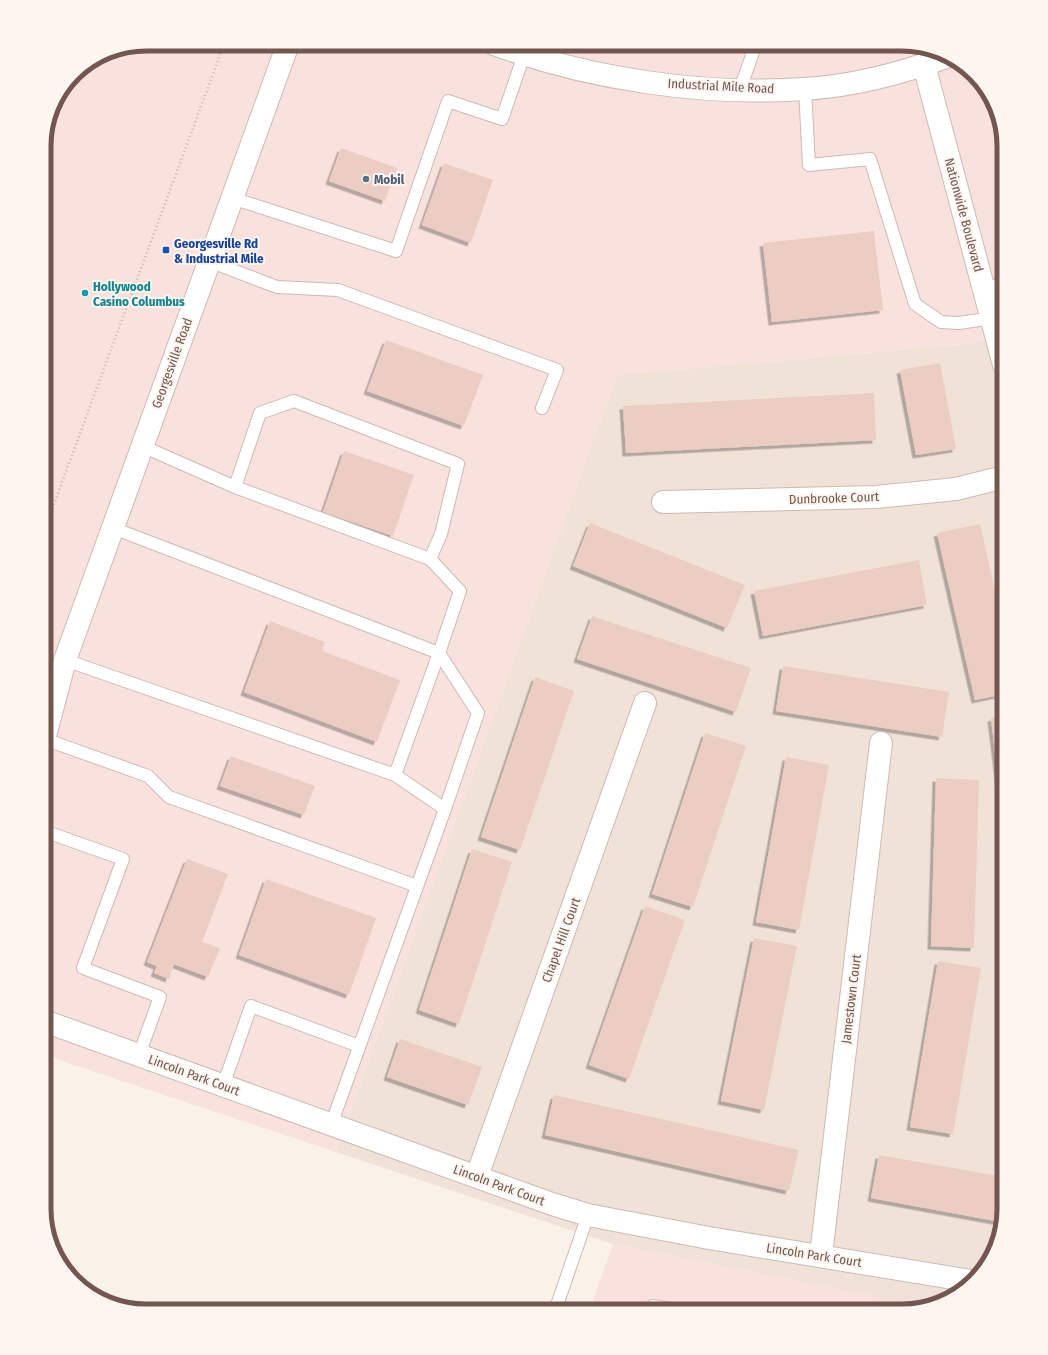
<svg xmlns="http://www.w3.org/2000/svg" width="1048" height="1355" font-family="'Fira Sans Condensed',sans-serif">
<defs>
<filter id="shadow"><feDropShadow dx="-3.5" dy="3.5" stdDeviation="0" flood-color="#0004"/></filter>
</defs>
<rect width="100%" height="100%" fill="#faf1e9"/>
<path fill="#f1e2d8" d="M1004,335V1210L990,1260L959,1294L920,1306L613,1244L336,1152L617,375L974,343Z"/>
<g fill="#f9e2de">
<path d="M146,44H909L953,58L987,89L1004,146V335L974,343L617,375L336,1152L44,1055V139L54,101L78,69L107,52Z"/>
<path d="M613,1244L920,1306L903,1311H589Z"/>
</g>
<g fill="#eccdc4" filter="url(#shadow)">
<path d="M341,148L397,168L385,201L329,181Z"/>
<path d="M444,163L493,180L471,243L422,225Z"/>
<path d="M874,231L883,310L772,322L763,243Z"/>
<path d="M386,340L483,375L464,426L367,391Z"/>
<path d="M940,363L956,449L916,455L900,370Z"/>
<path d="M874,393L876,440L626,453L623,406Z"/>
<path d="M344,451L414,475L393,536L323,512Z"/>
<path d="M590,523L745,585L727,628L573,566Z"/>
<path d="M980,524L1004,632V694L975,700L937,533Z"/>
<path d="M919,560L927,605L763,636L754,591Z"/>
<path d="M592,616L751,668L736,712L577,659Z"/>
<path d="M270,621L325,642L322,651L400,680L377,742L244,692Z"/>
<path d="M783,666L949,692L942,737L776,711Z"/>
<path d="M535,677L574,691L520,850L481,837Z"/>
<path d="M1004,716V818H1003L991,718Z"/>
<path d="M705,733L746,746L693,907L652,894Z"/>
<path d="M231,756L315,786L304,815L220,786Z"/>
<path d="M786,757L829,765L799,930L756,922Z"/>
<path d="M936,778L979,780L974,948L931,946Z"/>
<path d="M472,849L512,862L459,1024L419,1010Z"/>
<path d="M187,859L228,874L202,942L220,948L208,977L174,964L169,979L154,973L157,966L147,962Z"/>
<path d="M266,879L376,918L349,995L239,955Z"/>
<path d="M645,906L685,920L629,1079L589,1065Z"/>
<path d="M754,938L797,946L764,1110L721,1101Z"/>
<path d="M938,961L981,968L953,1134L910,1127Z"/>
<path d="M400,1039L482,1067L468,1105L387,1077Z"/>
<path d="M554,1095L799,1150L789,1191L545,1135Z"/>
<path d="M879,1155L1004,1177V1210L1001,1222L871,1198Z"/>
</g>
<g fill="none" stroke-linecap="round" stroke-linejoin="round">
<g stroke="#cdbab3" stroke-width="14">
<g id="service">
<path d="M550,63L557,44"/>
<path d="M740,89L756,44"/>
<path d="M805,89L809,165L870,159L915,304L941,322L959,323L992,318"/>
<path d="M232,198L396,251L448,101L502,119L524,55"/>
<path d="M209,261L277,287L338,290L557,370L542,408"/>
<path d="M984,289L1004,283"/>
<path d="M142,446L235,487L260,413L294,401L458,464L441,534L430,559L235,487"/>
<path d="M430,559L460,591L439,653L478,713L445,809"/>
<path d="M65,660L395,775L439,653L113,528"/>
<path d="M44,739L148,776L169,797L417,886"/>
<path d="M44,831L123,859L83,968L160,997L139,1055"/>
<path d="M223,1086L251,1006L359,1046"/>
<path d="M331,1125L445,809L395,775"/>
<path d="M555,1311L588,1215"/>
<path d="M651,1311L653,1306L681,1311"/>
</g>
</g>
<g stroke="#cdbab3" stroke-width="24">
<g id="minor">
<path d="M494,44C589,79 704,96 804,89C854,86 903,73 949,56"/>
<path d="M924,65L1004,365"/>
<path d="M663,502L876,497L956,489L1004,477"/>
<path d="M44,1021L552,1204L588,1215L709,1238L971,1281"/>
<path d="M477,1176L645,703"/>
<path d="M821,1255L881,743"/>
</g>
</g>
<g stroke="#cfb9b1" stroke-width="24">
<path id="secondary" d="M44,740L65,660L288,44"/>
</g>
<path stroke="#d1b0a7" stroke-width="2.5" stroke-dasharray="1 3" stroke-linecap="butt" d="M44,531L224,44"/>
<use href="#service" stroke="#fff" stroke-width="12"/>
<use href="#minor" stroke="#fff" stroke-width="22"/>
<use href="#secondary" stroke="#fff" stroke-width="22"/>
</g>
<circle fill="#5c6f8a" stroke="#fdf5ef" stroke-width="1.5" cx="366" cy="179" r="4"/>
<rect fill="#1a4fb4" stroke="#fdf5ef" stroke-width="1.5" x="162" y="246" width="8" height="8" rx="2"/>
<circle fill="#0f9aa8" stroke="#fdf5ef" stroke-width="1.5" cx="85" cy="293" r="4"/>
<g text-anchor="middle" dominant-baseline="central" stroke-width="4" stroke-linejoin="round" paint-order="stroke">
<g font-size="13" fill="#72564f" stroke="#fdf5ef">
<text transform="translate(721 86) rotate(3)">Industrial Mile Road</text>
<text transform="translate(964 215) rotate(75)">Nationwide Boulevard</text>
<text transform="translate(172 363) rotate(-70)">Georgesville Road</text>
<text transform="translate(834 498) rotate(-2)">Dunbrooke Court</text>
<text transform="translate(561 940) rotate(-70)">Chapel Hill Court</text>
<text transform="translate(851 999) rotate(-83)">Jamestown Court</text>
<text transform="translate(194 1075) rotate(20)">Lincoln Park Court</text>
<text transform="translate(499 1185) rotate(20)">Lincoln Park Court</text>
<text transform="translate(814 1255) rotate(9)">Lincoln Park Court</text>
</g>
<g font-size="13" font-weight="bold" fill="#4e5e75" stroke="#fdf5ef" text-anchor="start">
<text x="374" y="179">Mobil</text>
</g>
<g font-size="13" font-weight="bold" fill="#164399" stroke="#fdf5ef" text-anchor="start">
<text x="174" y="243">Georgesville Rd<tspan x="174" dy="15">&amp; Industrial Mile</tspan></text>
</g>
<g font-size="13" font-weight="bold" fill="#0d838f" stroke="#fdf5ef" text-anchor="start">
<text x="93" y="286">Hollywood<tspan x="93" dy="15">Casino Columbus</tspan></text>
</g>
</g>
<path d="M0 0H1048V1355H0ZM146 51H902A95 95 0 0 1 997 146V1209A95 95 0 0 1 902 1304H146A95 95 0 0 1 51 1209V146A95 95 0 0 1 146 51Z" fill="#fdf5ef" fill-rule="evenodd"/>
<path fill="none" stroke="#72564f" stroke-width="5" d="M146 51H902A95 95 0 0 1 997 146V1209A95 95 0 0 1 902 1304H146A95 95 0 0 1 51 1209V146A95 95 0 0 1 146 51Z"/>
</svg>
